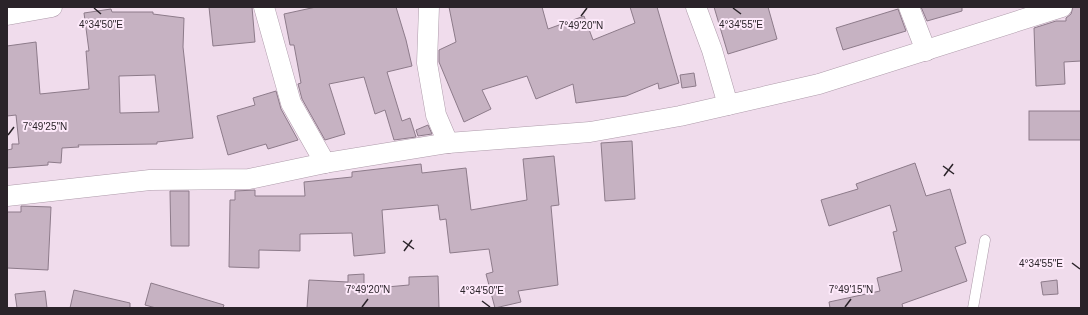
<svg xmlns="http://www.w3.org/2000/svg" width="1088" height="315" font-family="Arial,sans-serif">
<rect width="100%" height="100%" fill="#f0dcec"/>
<g fill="#c6b2c2" stroke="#8d7b8a" fill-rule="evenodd">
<path d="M209,7H252L255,42L213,46Z"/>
<path d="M316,7H396L406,40L412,66L387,72L402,121L410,118L416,137L394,140L385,110L375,114L364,77L329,84L345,134L325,140L302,99L298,84L301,83L294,45H290L284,14Z"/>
<path d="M449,7H542L548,29L584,16L593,40L635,23L630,7H657L679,83L659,89L658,83L626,96L576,103L573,84L536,99L527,76L482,90L491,109L464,122L439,62V50L456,42Z"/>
<path d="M714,7H768L777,39L728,54Z"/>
<path d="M921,7H962V11L927,21Z"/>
<path d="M1073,7H1081V61L1064,62L1065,84L1036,86L1034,28L1056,21H1066V18L1071,14Z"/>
<path d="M111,9L112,12H153V14L184,18L183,47L193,138L157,142V144L78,145L79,147L62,148L61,163L48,162V165L7,168V150L12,149V144H19L16,115L7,116V46L36,42L40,94L89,89L86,51H89L84,13ZM155,75L159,112L120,113L119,76Z"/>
<path d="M898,9L906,31L843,50L836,28Z"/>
<path d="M694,73L696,86L682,88L680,75Z"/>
<path d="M276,91L281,109L298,140L268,149L266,144L228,155L217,116L255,105L253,98Z"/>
<rect x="1029" y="111" width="52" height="29"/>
<path d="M428,125L432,134L418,136L416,130Z"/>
<path d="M632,141L635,199L605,201L601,143Z"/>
<path d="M554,156L559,205L551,206L558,285L518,291L521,302L495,308L486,274L493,272L489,249L450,253L446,219L440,220L438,205L382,210L385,253L354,256L352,233L300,234V251L259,250V268L229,267L230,200H235V191L255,190V196H305L304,182L352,177V172L421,164L422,173L466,168L471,210L527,200L523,159Z"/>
<path d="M915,163L926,196L950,189L966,243L955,247L967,281L902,304L903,308H830L829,302L880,291L877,278L902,271L893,232L897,231L890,205L829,226L821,200L858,189L856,184Z"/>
<path d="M170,191H189V246H171Z"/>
<path d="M21,206L51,207L48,270L7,268V212H21Z"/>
<path d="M364,274V289L409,285V277L438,276L439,308H307L309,280L348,282V275Z"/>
<path d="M1057,280L1058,294L1043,295L1041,282Z"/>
<path d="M151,283L224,305L223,308H156L145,305Z"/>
<path d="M74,290L130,303V308H70Z"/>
<path d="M45,291L47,308H17L15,294Z"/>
</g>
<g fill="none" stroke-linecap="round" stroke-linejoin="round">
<g stroke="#ae9baa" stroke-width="11">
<path id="lane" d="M973,308L985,240"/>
</g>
<g stroke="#ae9baa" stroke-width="21">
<g id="street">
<path d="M264,7L291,103L325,163"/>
<path d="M429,7L427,63L436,115L448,143"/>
<path d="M696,7L712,50L728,105"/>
<path d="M909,7L926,51"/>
<path d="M7,15L52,7"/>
<path d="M7,196L150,180L249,179L325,163L448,143L590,132L680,116L819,84L1062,7"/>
</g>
</g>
<use href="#lane" stroke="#fff" stroke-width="10"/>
<use href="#street" stroke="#fff" stroke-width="20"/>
</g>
<path fill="none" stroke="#2a2329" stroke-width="1.5" d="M94,8L101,14M733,8L741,14M581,16L587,8M8,135L14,127M943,166L954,174M944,176L953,164M403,241L414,249M404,251L412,240M1072,263L1080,269M482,301L490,307M362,307L368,299M845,307L851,299"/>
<g font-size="10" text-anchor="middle" fill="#2a2329" stroke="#fde9fa" stroke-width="4" stroke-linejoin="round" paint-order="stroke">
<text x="101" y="28">4°34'50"E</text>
<text x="741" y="28">4°34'55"E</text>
<text x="581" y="29">7°49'20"N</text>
<text x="45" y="130">7°49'25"N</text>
<text x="1041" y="267">4°34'55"E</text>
<text x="368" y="293">7°49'20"N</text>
<text x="851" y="293">7°49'15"N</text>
<text x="482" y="294">4°34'50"E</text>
</g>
<rect width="1088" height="315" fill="none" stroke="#2a2329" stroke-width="16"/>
</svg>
